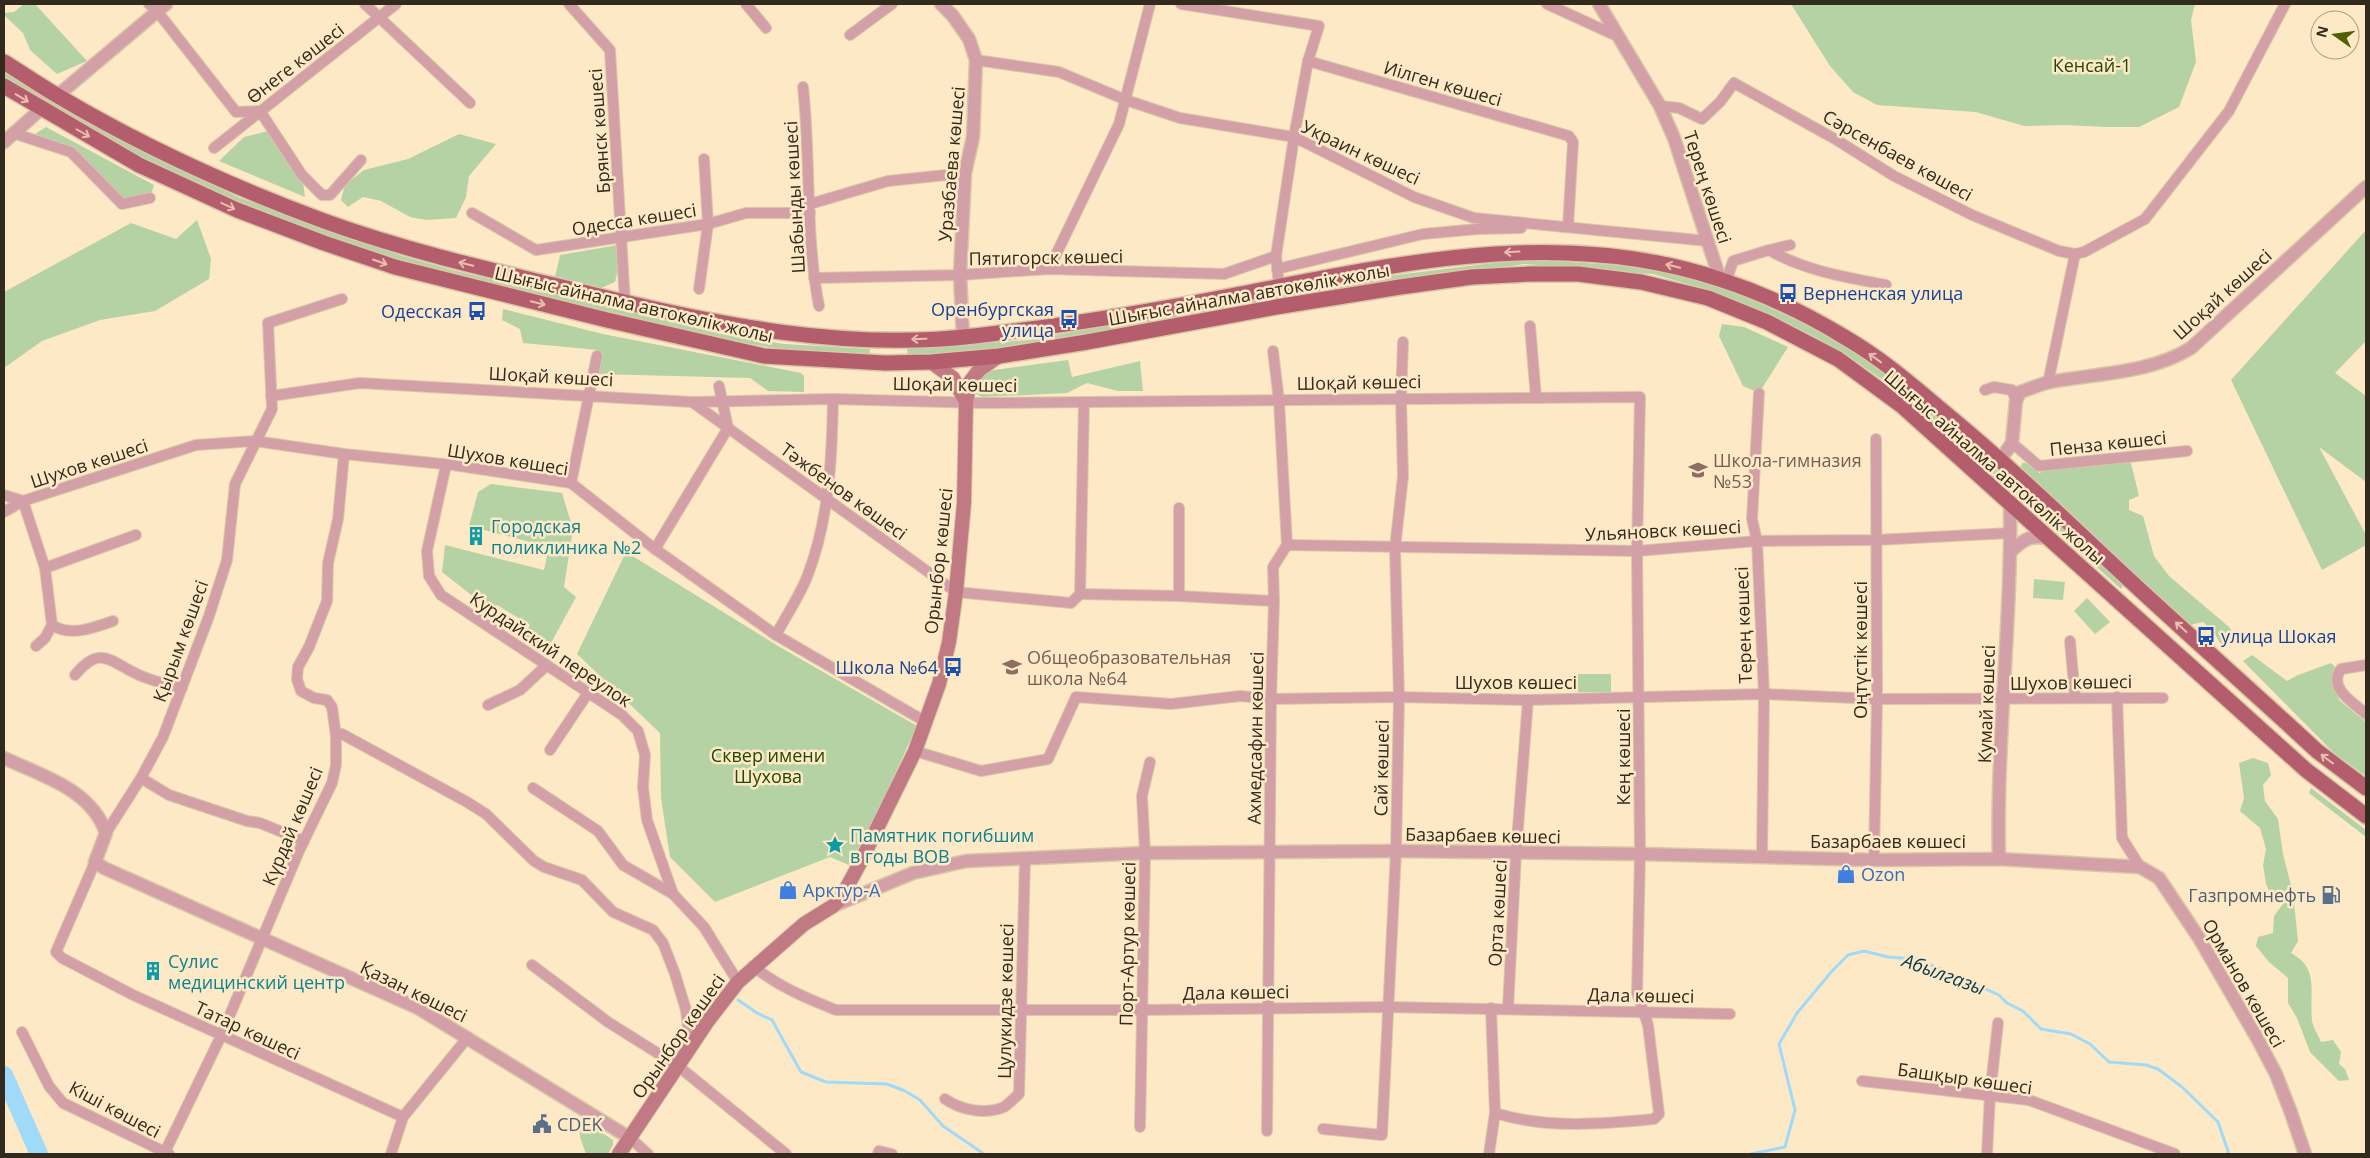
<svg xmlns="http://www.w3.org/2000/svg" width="2370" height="1158" font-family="'Open Sans',sans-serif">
<rect width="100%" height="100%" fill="#fee9c7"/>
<g fill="#b4d2a4">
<path d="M24,4H35L87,61L57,74L30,50L23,33L4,15V13L14,12Z"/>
<path d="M1791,4H2195L2191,20L2196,62L2179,107L2139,127H2106L2066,125L2024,126L1976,112L1877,105L1853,92L1830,66Z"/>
<path d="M4,69L123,141L240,198L402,256L452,270L726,335L784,344L870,349L869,355L781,349L726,340L400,263L236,203L119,147L4,78Z"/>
<path d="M46,127L154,185L150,198L122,204L71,152L29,138Z"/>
<path d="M272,130L302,175L305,197L219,161L244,137Z"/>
<path d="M459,134L496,144L469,176L466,197L456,218L426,220L410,217L381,201L363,197L348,207L341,200L345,185L364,170L408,159Z"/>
<path d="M197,220L211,259L209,279L155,311L100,320L42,341L4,368V292L131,223L176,239Z"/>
<path d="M2366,230V341L2335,373L2366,396V482L2319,447L2366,535V545L2322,570L2231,380Z"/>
<path d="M618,245L619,264L615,282L599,289L555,277L560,255Z"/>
<path d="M1526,259L1656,268L1722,286L1809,326L1847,347L1913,394L2124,584L2121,589L1909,398L1844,353L1806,332L1719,293L1653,274L1525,264L1364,287L1029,346L908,356L907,349L1028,340L1364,279Z"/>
<path d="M503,309L603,334L801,373L804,376V392L768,391L750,378L597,374L598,350L523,343L520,329L502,320Z"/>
<path d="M1722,324L1744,327L1788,347L1759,393L1743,386L1719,336Z"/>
<path d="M1068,360L1072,377L1140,361L1143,391H1118L1087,383L1067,393L982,397L976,394L974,386L986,371Z"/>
<path d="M2127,462L2131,463L2139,496L2129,500V510L2143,516L2154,556L2169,576L2229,627L2234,634L2233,641L2221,645L2214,632L2203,622L2190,625L2028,477L2021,466L2022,463H2026L2039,473L2050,469Z"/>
<path d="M491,484L562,493L573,529L564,587L576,597L545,654L522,640L530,625L497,605L493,612L442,572L445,545L544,570L549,547L469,526L478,492Z"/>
<path d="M626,552L778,646L917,726L869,830L849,865L830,857L715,902L670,857L661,798L660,733L577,654Z"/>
<path d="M2034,579L2065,582L2063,600L2033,598Z"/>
<path d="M2087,598L2110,622L2095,634L2074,611Z"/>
<path d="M2252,655L2287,681L2298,675L2331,663L2336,668L2332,675L2339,700L2366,722V776L2336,755L2243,661Z"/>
<rect x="1578" y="674" width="33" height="18"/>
<path d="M2253,758L2268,763L2271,775L2263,785L2265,801L2278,819L2283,854L2293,893L2298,941L2291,953C2320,969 2309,992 2312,1020C2313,1027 2318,1035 2321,1042L2333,1040L2341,1052L2339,1064L2345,1069L2349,1080L2339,1081L2310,1052L2297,1018L2288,1003V978L2269,962L2256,946L2258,937L2273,933L2274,916L2283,904L2273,899L2266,884L2263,865L2266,849L2260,828L2240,811L2244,798L2239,763Z"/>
<path d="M2311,788L2366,830V837L2309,793Z"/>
<path d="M579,1118L613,1140V1145L608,1154H586L580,1137Z"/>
</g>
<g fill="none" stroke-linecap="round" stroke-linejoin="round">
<g stroke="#9fdaf9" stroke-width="3">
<path d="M738,1000L757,1013L772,1020L801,1072L826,1082L887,1084L905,1091L920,1100L943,1126L984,1154"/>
<path d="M1751,1154L1785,1147L1795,1110L1779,1044L1797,1013L1832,971L1848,955L1864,951L1888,957L1916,959L1950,973L1999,995L2007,1003L2023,1011L2041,1029L2071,1034L2090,1044L2109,1062L2146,1065L2158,1069L2182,1087L2218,1122L2229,1154"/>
</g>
<path stroke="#9fdaf9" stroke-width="18" d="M4,1075L39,1154"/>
<g stroke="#d9c7a8" stroke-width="12">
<g id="minor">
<path d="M149,4L157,11L236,112L260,111L302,175L322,195H330L361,160"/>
<path d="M365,4L470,103"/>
<path d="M569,4L610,50L625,303"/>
<path d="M746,4L766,28"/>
<path d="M1181,4L1319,26L1308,61L1294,137L1276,256L1279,286"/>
<path d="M1547,4L1619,37"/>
<path d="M850,35L892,4"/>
<path d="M976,60L1059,72L1126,100L1180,118L1294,137L1414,197L1474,218L1708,241"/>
<path d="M1308,61L1569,136L1573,142L1568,227H1563"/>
<path d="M803,87C811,159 805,234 819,306"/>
<path d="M1660,106L1679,108L1702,119L1720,102L1734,83L1835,139L1894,176L1972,215L2059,251L2075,254L2084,252L2145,219L2229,111L2285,4"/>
<path d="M13,133L71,152L122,204L150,198"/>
<path d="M214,148L396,4"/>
<path d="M810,204L888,181L965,173"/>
<path d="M472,213L536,250L708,224L746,213H810"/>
<path d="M1769,250L1790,245"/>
<path d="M1049,269L1119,124L1150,4"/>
<path d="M1277,269L1423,234L1478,229L1521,228"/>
<path d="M814,278L960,275L1049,269L1224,274L1276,256"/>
<path d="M1726,282L1733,261L1769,250C1805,271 1846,277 1886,285"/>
<path d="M699,289L708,224L704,159"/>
<path d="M1530,326L1536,398"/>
<path d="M2048,383L2075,254"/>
<path d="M1985,390L1994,387L2012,390L2016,401"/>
<path d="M1759,393L1752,519L1757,541L1764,694L1762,857"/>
<path d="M271,396L360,383L692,402L833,399L981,403L1640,397L1637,551L1640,854L1637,993L1648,1025L1659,1114L1654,1119C1602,1124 1546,1129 1495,1113"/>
<path d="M692,402L956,592L1071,603L1080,594L1084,402"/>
<path d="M2012,443L2039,466L2187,451"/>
<path d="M446,465L427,551L429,576L441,595L622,715L638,731L645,755L643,787L647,820L673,894"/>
<path d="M571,483L597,356"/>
<path d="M4,495L23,501L196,445L255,441L344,454L453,465L571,483L655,549L776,635L926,722"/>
<path d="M4,512L23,501L45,568L52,625L45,638L36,646"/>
<path d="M1287,545L1637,551L1757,541L1876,540L2010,533"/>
<path d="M655,549L728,428L719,386"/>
<path d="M45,568L136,535"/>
<path d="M1080,594L1179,596L1274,601"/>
<path d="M1179,596V508"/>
<path d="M52,625C70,637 93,628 113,621"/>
<path d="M776,635C786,616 799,597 807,577C829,521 832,459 833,399"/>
<path d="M2070,641L2075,697"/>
<path d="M2366,665L2341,669C2327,688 2354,703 2366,714"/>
<path d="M75,675C103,641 113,666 144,677C156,682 169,685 182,688"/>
<path d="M2117,697L2122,838L2140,867"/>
<path d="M488,705L520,690L547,665"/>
<path d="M336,736L342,734L467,802L486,814L534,861L544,867L582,880L613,912L653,930L663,943L675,974L686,1010L690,1047"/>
<path d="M550,750L588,693"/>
<path d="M915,751L981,771L1048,759L1076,697L1171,704L1240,696L1271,699L1399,697L1528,700L1764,694L1877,699L2163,698"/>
<path d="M141,778L169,795L247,821L260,823L304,841"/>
<path d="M533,788L598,831L623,865L673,894L704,927L738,982"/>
<path d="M106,833L141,778L163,737L209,616L227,560L235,484L272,409L268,323L342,299"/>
<path d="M1874,860L1877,699L1876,439"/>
<path d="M95,862L56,952L62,958L133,995L403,1117"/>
<path d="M532,965L608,1022L678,1066L786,1154"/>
<path d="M753,966C779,987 806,998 836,1010H1142L1388,1007L1730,1014"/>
<path d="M1508,1008L1516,853L1528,700"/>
<path d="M22,1032L49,1086L63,1103L169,1154"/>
<path d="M1862,1081L2029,1100L2175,1154"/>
<path d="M945,1099C961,1110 985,1115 1004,1107C1009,1104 1014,1098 1019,1094L1025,858"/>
<path d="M1140,1127L1145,853L1142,796L1150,762"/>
<path d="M1323,1129L1382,1135L1396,851L1399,697L1395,548L1403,476L1401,399L1403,342"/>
<path d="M1267,1131L1271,699L1274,601L1273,567L1287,545L1279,401L1273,351"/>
<path d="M630,1138L648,1154"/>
<path d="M164,1154L221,1036L299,851L332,783L336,765V736L332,707L327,700L314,698L301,691L297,679L298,667L309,647L327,601L328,563L338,519L344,454"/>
<path d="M391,1154L403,1117L468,1037"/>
<path d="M878,1154L879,1151L892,1154"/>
<path d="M1489,1154L1495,1113L1491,1008"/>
<path d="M1987,1154L1990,1095L1998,1023"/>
</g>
</g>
<g stroke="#d9c7a8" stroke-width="15">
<g id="tertiary">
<path d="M941,4L953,16L969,39L976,60L973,137L965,173L960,275L963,338"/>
<path d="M1599,4L1660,106L1674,138L1720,279"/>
<path d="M57,96L166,4"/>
<path d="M4,142L41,109"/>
<path d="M2001,459L2012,443L2016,401L2020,392C2030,389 2040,384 2050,382C2097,373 2149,374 2191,348L2366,187"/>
<path d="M2011,551C2027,537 2029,536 2050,538"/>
<path d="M4,758C42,776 91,789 106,833L95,862L104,868L418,1008L630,1138"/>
<path d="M1999,859C1996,740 2012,622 2010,503"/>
<path d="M833,906L913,873L966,861L1145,853L1396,851L1640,854L1874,860L1999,859L2140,867L2159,878L2199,938L2257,1038L2276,1074L2290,1110L2305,1154"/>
</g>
</g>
<g stroke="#d9c7a8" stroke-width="16">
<g id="secondary">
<path d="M931,362L953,378L966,402"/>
<path d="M619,1154L707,1022L738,982L804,924L833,906L841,898L860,863L915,751L939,684L949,642L956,592L964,503L966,402L970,382L979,370L999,356"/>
</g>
</g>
<g stroke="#d9c7a8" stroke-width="18">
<g id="primary">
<path d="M4,62C22,73 39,85 58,96C142,146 232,187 324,221C412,253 504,273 595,295C718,325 847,351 974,336C1054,327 1135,314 1214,299C1381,268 1552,223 1719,279C1762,293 1807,314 1846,338C1879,357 1910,383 1938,407C1998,456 2053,508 2109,561C2177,625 2248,687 2317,751L2366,788"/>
<path d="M4,86L139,165L237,210L324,243L395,267L607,320L764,356L885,363L931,362L999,356L1087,342L1282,306L1400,287L1472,277L1531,274H1578L1641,282L1708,298L1767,322L1838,359L1902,406L2306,770L2366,816"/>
</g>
</g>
<use href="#minor" stroke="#d2a0a6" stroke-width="10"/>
<use href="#tertiary" stroke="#d2a0a6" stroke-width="12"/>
<use href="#secondary" stroke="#c17984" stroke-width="14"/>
<use href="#primary" stroke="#b45d6c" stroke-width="15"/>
</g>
<defs><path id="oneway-shaft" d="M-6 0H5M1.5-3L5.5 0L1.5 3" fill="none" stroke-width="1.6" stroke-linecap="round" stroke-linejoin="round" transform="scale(1.25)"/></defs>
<g stroke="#e8bfac">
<use href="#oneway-shaft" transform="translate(22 98) rotate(31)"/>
<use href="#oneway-shaft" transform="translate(83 133) rotate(30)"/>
<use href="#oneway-shaft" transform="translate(228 206) rotate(25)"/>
<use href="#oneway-shaft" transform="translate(1512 252) rotate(177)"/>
<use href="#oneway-shaft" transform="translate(380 262) rotate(19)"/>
<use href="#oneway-shaft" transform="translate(466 264) rotate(-166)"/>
<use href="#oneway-shaft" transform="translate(1673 266) rotate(-166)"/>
<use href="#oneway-shaft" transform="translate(538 303) rotate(14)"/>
<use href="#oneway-shaft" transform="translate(919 339) rotate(178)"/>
<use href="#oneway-shaft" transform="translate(1875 358) rotate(-144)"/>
<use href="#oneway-shaft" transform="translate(2181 627) rotate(-138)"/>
<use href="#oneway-shaft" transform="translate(2327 759) rotate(-143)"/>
</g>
<defs>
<g id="bus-bare" transform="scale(1.5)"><path d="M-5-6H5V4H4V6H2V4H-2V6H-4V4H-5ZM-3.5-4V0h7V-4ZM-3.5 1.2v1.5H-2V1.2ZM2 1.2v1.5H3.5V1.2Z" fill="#1a4fb4" stroke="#fee9c7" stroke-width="2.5" paint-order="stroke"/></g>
<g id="school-bare" transform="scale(1.5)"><path d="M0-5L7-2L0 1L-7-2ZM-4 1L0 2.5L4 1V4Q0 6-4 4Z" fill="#8d6e63" stroke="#fee9c7" stroke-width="2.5" paint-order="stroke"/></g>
<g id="building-bare" transform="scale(1.5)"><path d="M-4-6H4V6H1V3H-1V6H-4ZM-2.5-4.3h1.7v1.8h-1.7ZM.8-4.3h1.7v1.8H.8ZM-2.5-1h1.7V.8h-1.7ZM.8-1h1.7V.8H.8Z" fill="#0f9aa8" stroke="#fee9c7" stroke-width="2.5" paint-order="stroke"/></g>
<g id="sight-bare" transform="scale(1.5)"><path d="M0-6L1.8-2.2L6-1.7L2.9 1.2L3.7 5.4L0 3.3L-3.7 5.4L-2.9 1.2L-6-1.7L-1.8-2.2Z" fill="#0f9aa8" stroke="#fee9c7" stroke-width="2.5" paint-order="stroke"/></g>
<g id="shop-bare" transform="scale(1.5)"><path d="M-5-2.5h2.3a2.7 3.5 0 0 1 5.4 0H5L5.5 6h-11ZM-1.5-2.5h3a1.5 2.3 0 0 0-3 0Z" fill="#3f7fe0" stroke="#fee9c7" stroke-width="2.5" paint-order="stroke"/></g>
<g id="fuel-bare" transform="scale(1.5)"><path d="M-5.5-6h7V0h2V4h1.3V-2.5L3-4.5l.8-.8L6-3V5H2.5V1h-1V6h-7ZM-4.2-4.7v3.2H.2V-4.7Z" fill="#5c6f8a" stroke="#fee9c7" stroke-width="2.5" paint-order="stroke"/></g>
<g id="civic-bare" transform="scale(1.5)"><path d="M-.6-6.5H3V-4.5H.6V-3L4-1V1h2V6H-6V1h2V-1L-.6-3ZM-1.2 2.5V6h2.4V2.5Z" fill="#5c6f8a" stroke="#fee9c7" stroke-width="2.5" paint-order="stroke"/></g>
</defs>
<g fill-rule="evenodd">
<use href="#bus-bare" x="1788" y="293"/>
<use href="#bus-bare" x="477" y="311"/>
<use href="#bus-bare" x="1069" y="319"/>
<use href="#school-bare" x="1698" y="470"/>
<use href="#building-bare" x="476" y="536"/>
<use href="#bus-bare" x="2206" y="636"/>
<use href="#bus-bare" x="953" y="667"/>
<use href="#school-bare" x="1012" y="667"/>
<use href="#sight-bare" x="835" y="845"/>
<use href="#shop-bare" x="1846" y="874"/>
<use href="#shop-bare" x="788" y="890"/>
<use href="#fuel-bare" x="2331" y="895"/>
<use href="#building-bare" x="153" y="971"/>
<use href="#civic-bare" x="542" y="1124"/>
</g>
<g text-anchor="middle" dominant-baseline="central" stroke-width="5" stroke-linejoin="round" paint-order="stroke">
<g font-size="18" fill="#312a1d" stroke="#fee9c7">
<text transform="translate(295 63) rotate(-38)">Өнеге көшесі</text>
<text transform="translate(1443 83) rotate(16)">Иілген көшесі</text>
<text transform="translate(599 131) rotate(-94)">Брянск көшесі</text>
<text transform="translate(1361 152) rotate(25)">Украин көшесі</text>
<text transform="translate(1898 155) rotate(29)">Сәрсенбаев көшесі</text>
<text transform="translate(951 164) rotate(-85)">Уразбаева көшесі</text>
<text transform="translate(1708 187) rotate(72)">Терең көшесі</text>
<text transform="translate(794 197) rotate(-93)">Шабынды көшесі</text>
<text transform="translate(634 219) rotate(-9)">Одесса көшесі</text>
<text transform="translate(1046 257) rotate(-1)">Пятигорск көшесі</text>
<text transform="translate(1249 294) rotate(-10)">Шығыс айналма автокөлік жолы</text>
<text transform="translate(2222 294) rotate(-42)">Шоқай көшесі</text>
<text transform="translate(634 304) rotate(13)">Шығыс айналма автокөлік жолы</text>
<text transform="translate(551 376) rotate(3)">Шоқай көшесі</text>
<text transform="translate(1359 382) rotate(-1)">Шоқай көшесі</text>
<text transform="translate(955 384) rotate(1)">Шоқай көшесі</text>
<text transform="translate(2108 443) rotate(-6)">Пенза көшесі</text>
<text transform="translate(508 459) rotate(9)">Шухов көшесі</text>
<text transform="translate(89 463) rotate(-18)">Шухов көшесі</text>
<text transform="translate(1995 467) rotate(41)">Шығыс айналма автокөлік жолы</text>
<text transform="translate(844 491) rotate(36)">Тәжбенов көшесі</text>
<text transform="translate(1663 530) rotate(-3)">Ульяновск көшесі</text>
<text transform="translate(938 561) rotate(-84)">Орынбор көшесі</text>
<text transform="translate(1743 625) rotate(-92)">Терең көшесі</text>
<text transform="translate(180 641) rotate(-70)">Қырым көшесі</text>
<text transform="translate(551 649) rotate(34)">Курдайский переулок</text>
<text transform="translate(1860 650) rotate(-90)">Оңтүстік көшесі</text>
<text x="1516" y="682">Шухов көшесі</text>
<text transform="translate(2071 682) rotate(-1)">Шухов көшесі</text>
<text transform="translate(1986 704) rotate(-88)">Кумай көшесі</text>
<text transform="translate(1255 738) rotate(-89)">Ахмедсафин көшесі</text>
<text transform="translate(1623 757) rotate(-90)">Кең көшесі</text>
<text transform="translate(1381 768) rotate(-89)">Сай көшесі</text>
<text transform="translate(292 826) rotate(-67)">Күрдай көшесі</text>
<text transform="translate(1483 835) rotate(1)">Базарбаев көшесі</text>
<text x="1888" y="841">Базарбаев көшесі</text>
<text transform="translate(1497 913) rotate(-87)">Орта көшесі</text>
<text transform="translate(1127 944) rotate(-89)">Порт-Артур көшесі</text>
<text transform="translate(2244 983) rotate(60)">Орманов көшесі</text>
<text transform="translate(414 991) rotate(26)">Қазан көшесі</text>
<text transform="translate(1236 992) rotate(-1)">Дала көшесі</text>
<text transform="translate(1641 995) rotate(1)">Дала көшесі</text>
<text transform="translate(1005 1001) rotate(-89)">Цулукидзе көшесі</text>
<text transform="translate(248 1030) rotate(25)">Татар көшесі</text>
<text transform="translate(678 1036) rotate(-55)">Орынбор көшесі</text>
<text transform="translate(1965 1078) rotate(8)">Башқыр көшесі</text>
<text transform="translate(115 1109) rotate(28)">Кіші көшесі</text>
</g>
<g font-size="18" fill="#234801" stroke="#fee9c7">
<text x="2092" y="65">Кенсай-1</text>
<text x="768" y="755">Сквер имени<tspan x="768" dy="21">Шухова</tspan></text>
</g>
<g font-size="18" fill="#164399" stroke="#fee9c7" text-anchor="end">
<text x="1803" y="293" text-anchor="start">Верненская улица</text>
<text x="1054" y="309">Оренбургская<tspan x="1054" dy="21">улица</tspan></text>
<text x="462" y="311">Одесская</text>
<text x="2221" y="636" text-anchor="start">улица Шокая</text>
<text x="938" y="667">Школа №64</text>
</g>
<g font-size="18" fill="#785e54" stroke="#fee9c7" text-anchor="start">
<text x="1713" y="460">Школа-гимназия<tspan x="1713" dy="21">№53</tspan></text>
<text x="1027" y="657">Общеобразовательная<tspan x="1027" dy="21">школа №64</tspan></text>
</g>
<g font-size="18" fill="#0d838f" stroke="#fee9c7" text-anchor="start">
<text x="491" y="526">Городская<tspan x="491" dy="21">поликлиника №2</tspan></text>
<text x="850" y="835">Памятник погибшим<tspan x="850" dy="21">в годы ВОВ</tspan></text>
<text x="168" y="961">Сулис<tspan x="168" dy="21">медицинский центр</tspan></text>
</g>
<g font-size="18" fill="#366cbe" stroke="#fee9c7" text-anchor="start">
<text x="1861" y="874">Ozon</text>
<text x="803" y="890">Арктур-А</text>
</g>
<g font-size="18" fill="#4e5e75" stroke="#fee9c7" text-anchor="end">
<text x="2316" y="895">Газпромнефть</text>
<text x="557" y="1124" text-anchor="start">CDEK</text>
</g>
<g font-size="19" font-style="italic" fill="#063a4f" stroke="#fee9c7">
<text transform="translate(1944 974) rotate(20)">Абылгазы</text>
</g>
</g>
<rect width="2370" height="1158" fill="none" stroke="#312a1d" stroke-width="10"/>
<g transform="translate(2335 35) rotate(284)"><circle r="24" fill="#fee9c7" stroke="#ac9d83"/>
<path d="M0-4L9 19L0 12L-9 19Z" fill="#506004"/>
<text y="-8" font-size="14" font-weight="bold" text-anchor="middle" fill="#312a1d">N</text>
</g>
</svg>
